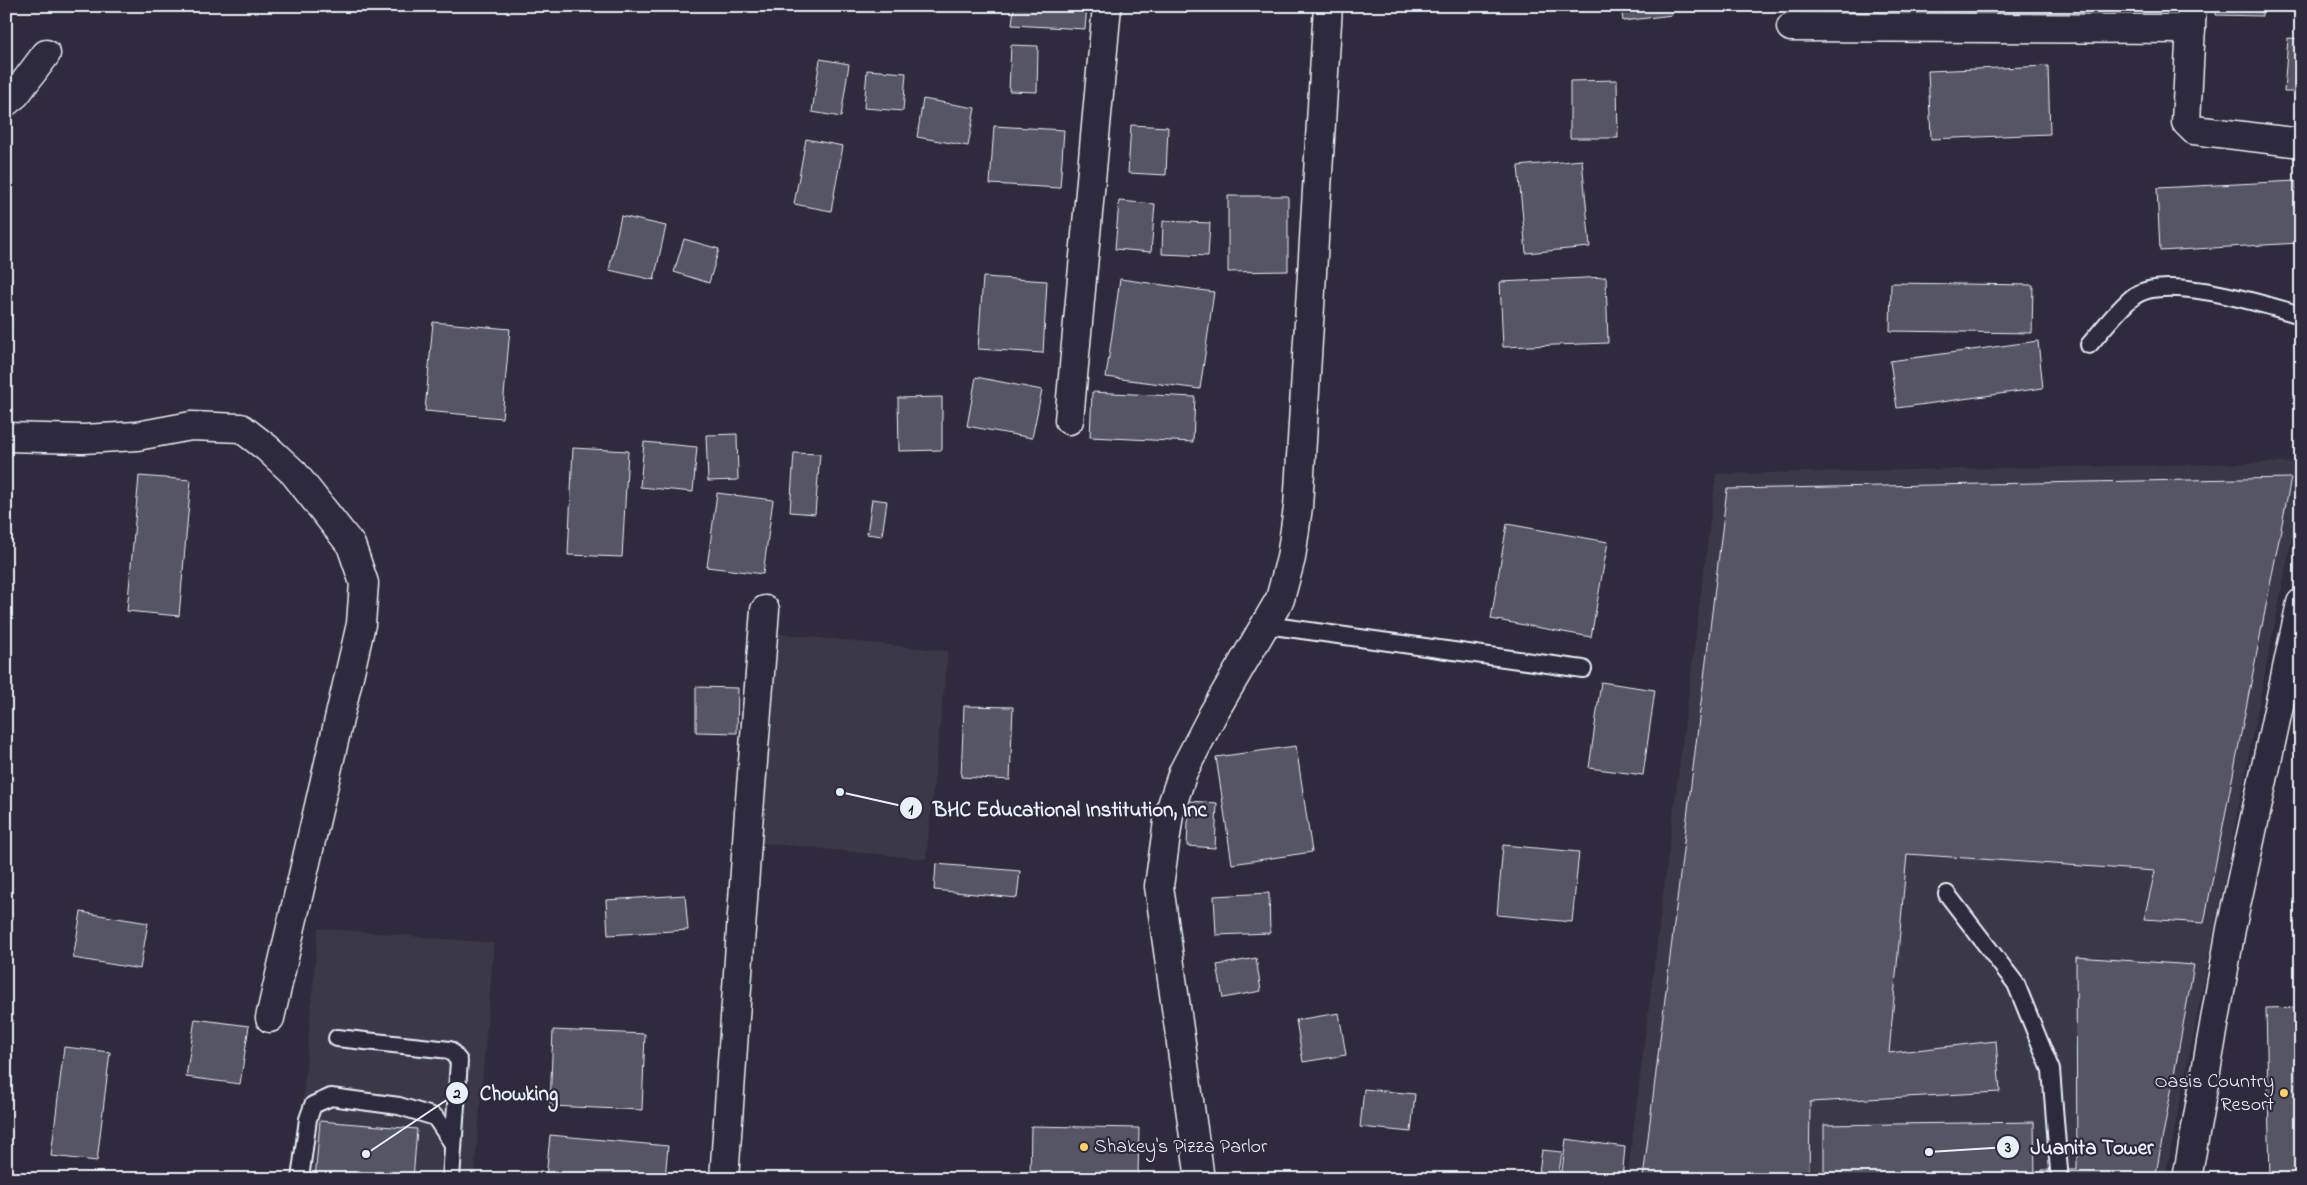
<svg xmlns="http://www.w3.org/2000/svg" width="2307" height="1185" font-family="'Indie Flower',sans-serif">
<rect width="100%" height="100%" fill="#2f2a3d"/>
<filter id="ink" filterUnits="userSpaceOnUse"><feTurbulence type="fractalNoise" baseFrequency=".02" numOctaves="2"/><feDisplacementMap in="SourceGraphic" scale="10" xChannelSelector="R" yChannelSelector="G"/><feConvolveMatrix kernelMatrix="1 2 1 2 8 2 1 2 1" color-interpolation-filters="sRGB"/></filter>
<g filter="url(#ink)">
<g fill="#3b3749">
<path d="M2301,462V492L2165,1179H1627L1716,474Z"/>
<path d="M764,632L948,651L926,859L743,841Z"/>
<path d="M318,928L494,943L474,1179H296Z"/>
</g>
<g fill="#575565" stroke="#e8f1f8">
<path d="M1014,6H1087L1085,29L1012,25Z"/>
<path d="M1621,6H1671L1672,15L1623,21Z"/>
<path d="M2216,6H2262V16L2216,15Z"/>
<path d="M2288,38L2301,39V92H2284Z"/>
<path d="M1011,45L1038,46L1037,92L1009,91Z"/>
<path d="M820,59L849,64L841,117L812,112Z"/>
<path d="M2048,66L2050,134L1931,139L1928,71Z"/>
<path d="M867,70L906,73L903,111L864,108Z"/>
<path d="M1617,80L1618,138H1570V81Z"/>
<path d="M923,99L975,108L968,146L917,137Z"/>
<path d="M1131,125L1168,127L1166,175L1128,173Z"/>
<path d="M994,126L1064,130L1060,188L990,184Z"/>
<path d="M806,139L843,146L831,211L794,204Z"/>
<path d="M1582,160L1590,247L1526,253L1518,166Z"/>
<path d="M2296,181L2299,243L2160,251L2157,188Z"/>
<path d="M1228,196H1288V271L1228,272Z"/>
<path d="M1119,201L1155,204L1151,252L1115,249Z"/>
<path d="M621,216L666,226L654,280L609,270Z"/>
<path d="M1163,221L1210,223L1208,256L1162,254Z"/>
<path d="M684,239L719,249L709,283L674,272Z"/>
<path d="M983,277L1047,281L1043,353L978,349Z"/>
<path d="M1606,277L1608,343L1503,347L1500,282Z"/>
<rect x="6" y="279" width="5" height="47"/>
<path d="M1120,279L1214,292L1200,389L1106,377Z"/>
<path d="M1891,283L2033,285L2032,333L1890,331Z"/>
<path d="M433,322L510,329L502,418L425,411Z"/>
<path d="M2038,341L2043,388L1897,408L1890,361Z"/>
<path d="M976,377L1042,390L1032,438L967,426Z"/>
<path d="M1092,392L1195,397L1193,442L1090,437Z"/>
<path d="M942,397V450L899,451L898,398Z"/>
<path d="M737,434L738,480L708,481L706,435Z"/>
<path d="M644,442L697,447L693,492L640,487Z"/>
<path d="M573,448L628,451L622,557L568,555Z"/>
<path d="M794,453L820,454L815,514L790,512Z"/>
<path d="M139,476L191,480L179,616L127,611Z"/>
<path d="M2291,478L2204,923L2144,919L2155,871L1907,854L1889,1053L1996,1041L2000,1092L1810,1102L1809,1179H1643L1727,489Z"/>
<path d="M717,493L773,500L763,574L707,567Z"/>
<path d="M872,499L887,501L882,536L867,534Z"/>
<path d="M1507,524L1608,542L1591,637L1491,619Z"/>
<path d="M1601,682L1655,690L1643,775L1589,768Z"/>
<path d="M696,687L738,688L737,733L696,732Z"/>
<path d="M964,706L1013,707L1010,780L961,777Z"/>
<path d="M1296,746L1312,852L1232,864L1216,757Z"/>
<path d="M1189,801L1217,803L1215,848L1187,846Z"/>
<path d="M1503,845L1579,852L1572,922L1497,915Z"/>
<path d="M936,864L1020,871L1017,898L934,890Z"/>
<path d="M1269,893L1270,933L1216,935L1214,896Z"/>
<path d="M685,895L688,930L608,935L606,900Z"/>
<path d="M81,912L148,923L140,969L73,958Z"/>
<path d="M2076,957L2194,965L2155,1179H2042V1170H2077Z"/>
<path d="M1256,958L1261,991L1223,998L1217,965Z"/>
<path d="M2301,1007V1179H2270L2266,1008Z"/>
<path d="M1339,1013L1346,1055L1303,1062L1296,1020Z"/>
<path d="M195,1019L249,1026L240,1084L186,1077Z"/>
<path d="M553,1030L645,1034L642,1110L550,1106Z"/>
<path d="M64,1047L110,1052L97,1161L51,1156Z"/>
<path d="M1364,1089L1415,1094L1411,1132L1360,1127Z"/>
<path d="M320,1121L417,1129L413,1179H315Z"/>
<path d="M2034,1122L2035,1179H1824V1125Z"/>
<path d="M1031,1126L1139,1128L1138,1179H1030Z"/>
<path d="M550,1135L668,1146L665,1179H546Z"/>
<path d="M1566,1139L1625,1147L1622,1179H1561Z"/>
<path d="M1542,1150L1562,1152L1558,1179H1538Z"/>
<path d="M6,1173L28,1175V1179H6Z"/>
</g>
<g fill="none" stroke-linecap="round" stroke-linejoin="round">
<g stroke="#e8f1f8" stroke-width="20">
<g id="lane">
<path d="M2089,345C2103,329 2117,310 2133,297C2163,272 2265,305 2301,315"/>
<path d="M1266,625L1583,669"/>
<path d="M1947,894L2016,984L2051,1070L2059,1170"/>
<path d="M337,1038L450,1050L459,1061L451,1179"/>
<path d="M300,1179L308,1119L313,1105L331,1097L399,1106L435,1117L453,1144"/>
</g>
</g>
<g stroke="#e8f1f8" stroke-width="31">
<g id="street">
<path d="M2192,6L2186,122L2194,130L2301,143"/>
<path d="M1791,27L2191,29"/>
<path d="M6,102L16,94L46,54"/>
<path d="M1069,420L1107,6"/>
<path d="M6,437L83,439L137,436L191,426L241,428L267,448L294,473L351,545L364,583L361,624L270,1018"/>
<path d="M724,1179L749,812L765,610"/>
<path d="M2187,1179L2231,929L2301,603"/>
</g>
</g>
<g stroke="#e8f1f8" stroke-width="31">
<path id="secondary" d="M1200,1179L1159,886L1169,814L1183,772L1213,714L1280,599L1291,558L1298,507L1328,6"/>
</g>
<use href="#lane" stroke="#2f2a3d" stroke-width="16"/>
<use href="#street" stroke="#2f2a3d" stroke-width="28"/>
<use href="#secondary" stroke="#2f2a3d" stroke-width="28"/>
</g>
</g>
<g fill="#ffd166" stroke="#2f2a3d" stroke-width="2">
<circle cx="2284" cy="1093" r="5"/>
<circle cx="1084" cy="1147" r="5"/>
</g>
<g text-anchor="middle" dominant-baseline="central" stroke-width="4.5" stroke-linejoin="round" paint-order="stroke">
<g font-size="20" fill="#e8f1f8" stroke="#2f2a3d" text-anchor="end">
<text x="2274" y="1082">Oasis Country<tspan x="2274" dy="23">Resort</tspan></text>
<text x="1094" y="1147" text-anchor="start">Shakey's Pizza Parlor</text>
</g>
</g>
<path fill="none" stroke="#e8f1f8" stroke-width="2" d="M840 792L911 808M366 1154L457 1093M1929 1152L2008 1147"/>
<g fill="#e8f1f8" stroke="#2f2a3d" stroke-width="2">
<circle cx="840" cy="792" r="5"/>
<circle cx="366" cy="1154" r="5"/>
<circle cx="1929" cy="1152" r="5"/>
<circle cx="911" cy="808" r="12"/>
<circle cx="457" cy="1093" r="12"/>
<circle cx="2008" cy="1147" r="12"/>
</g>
<g font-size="15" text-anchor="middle" font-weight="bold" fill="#111">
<text x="911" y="814">1</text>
<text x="457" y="1098">2</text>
<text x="2008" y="1152">3</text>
</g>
<g font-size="21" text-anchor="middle" font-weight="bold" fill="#e8f1f8" stroke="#2f2a3d" stroke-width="4.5" stroke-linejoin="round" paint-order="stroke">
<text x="1070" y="816">BHC Educational Institution, Inc</text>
<text x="519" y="1100">Chowking</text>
<text x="2092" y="1154">Juanita Tower</text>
</g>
<rect width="2307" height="1185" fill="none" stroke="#2f2a3d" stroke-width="25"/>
<rect x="12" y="12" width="2282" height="1160" fill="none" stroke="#e8f1f8" stroke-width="2" filter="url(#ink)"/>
</svg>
